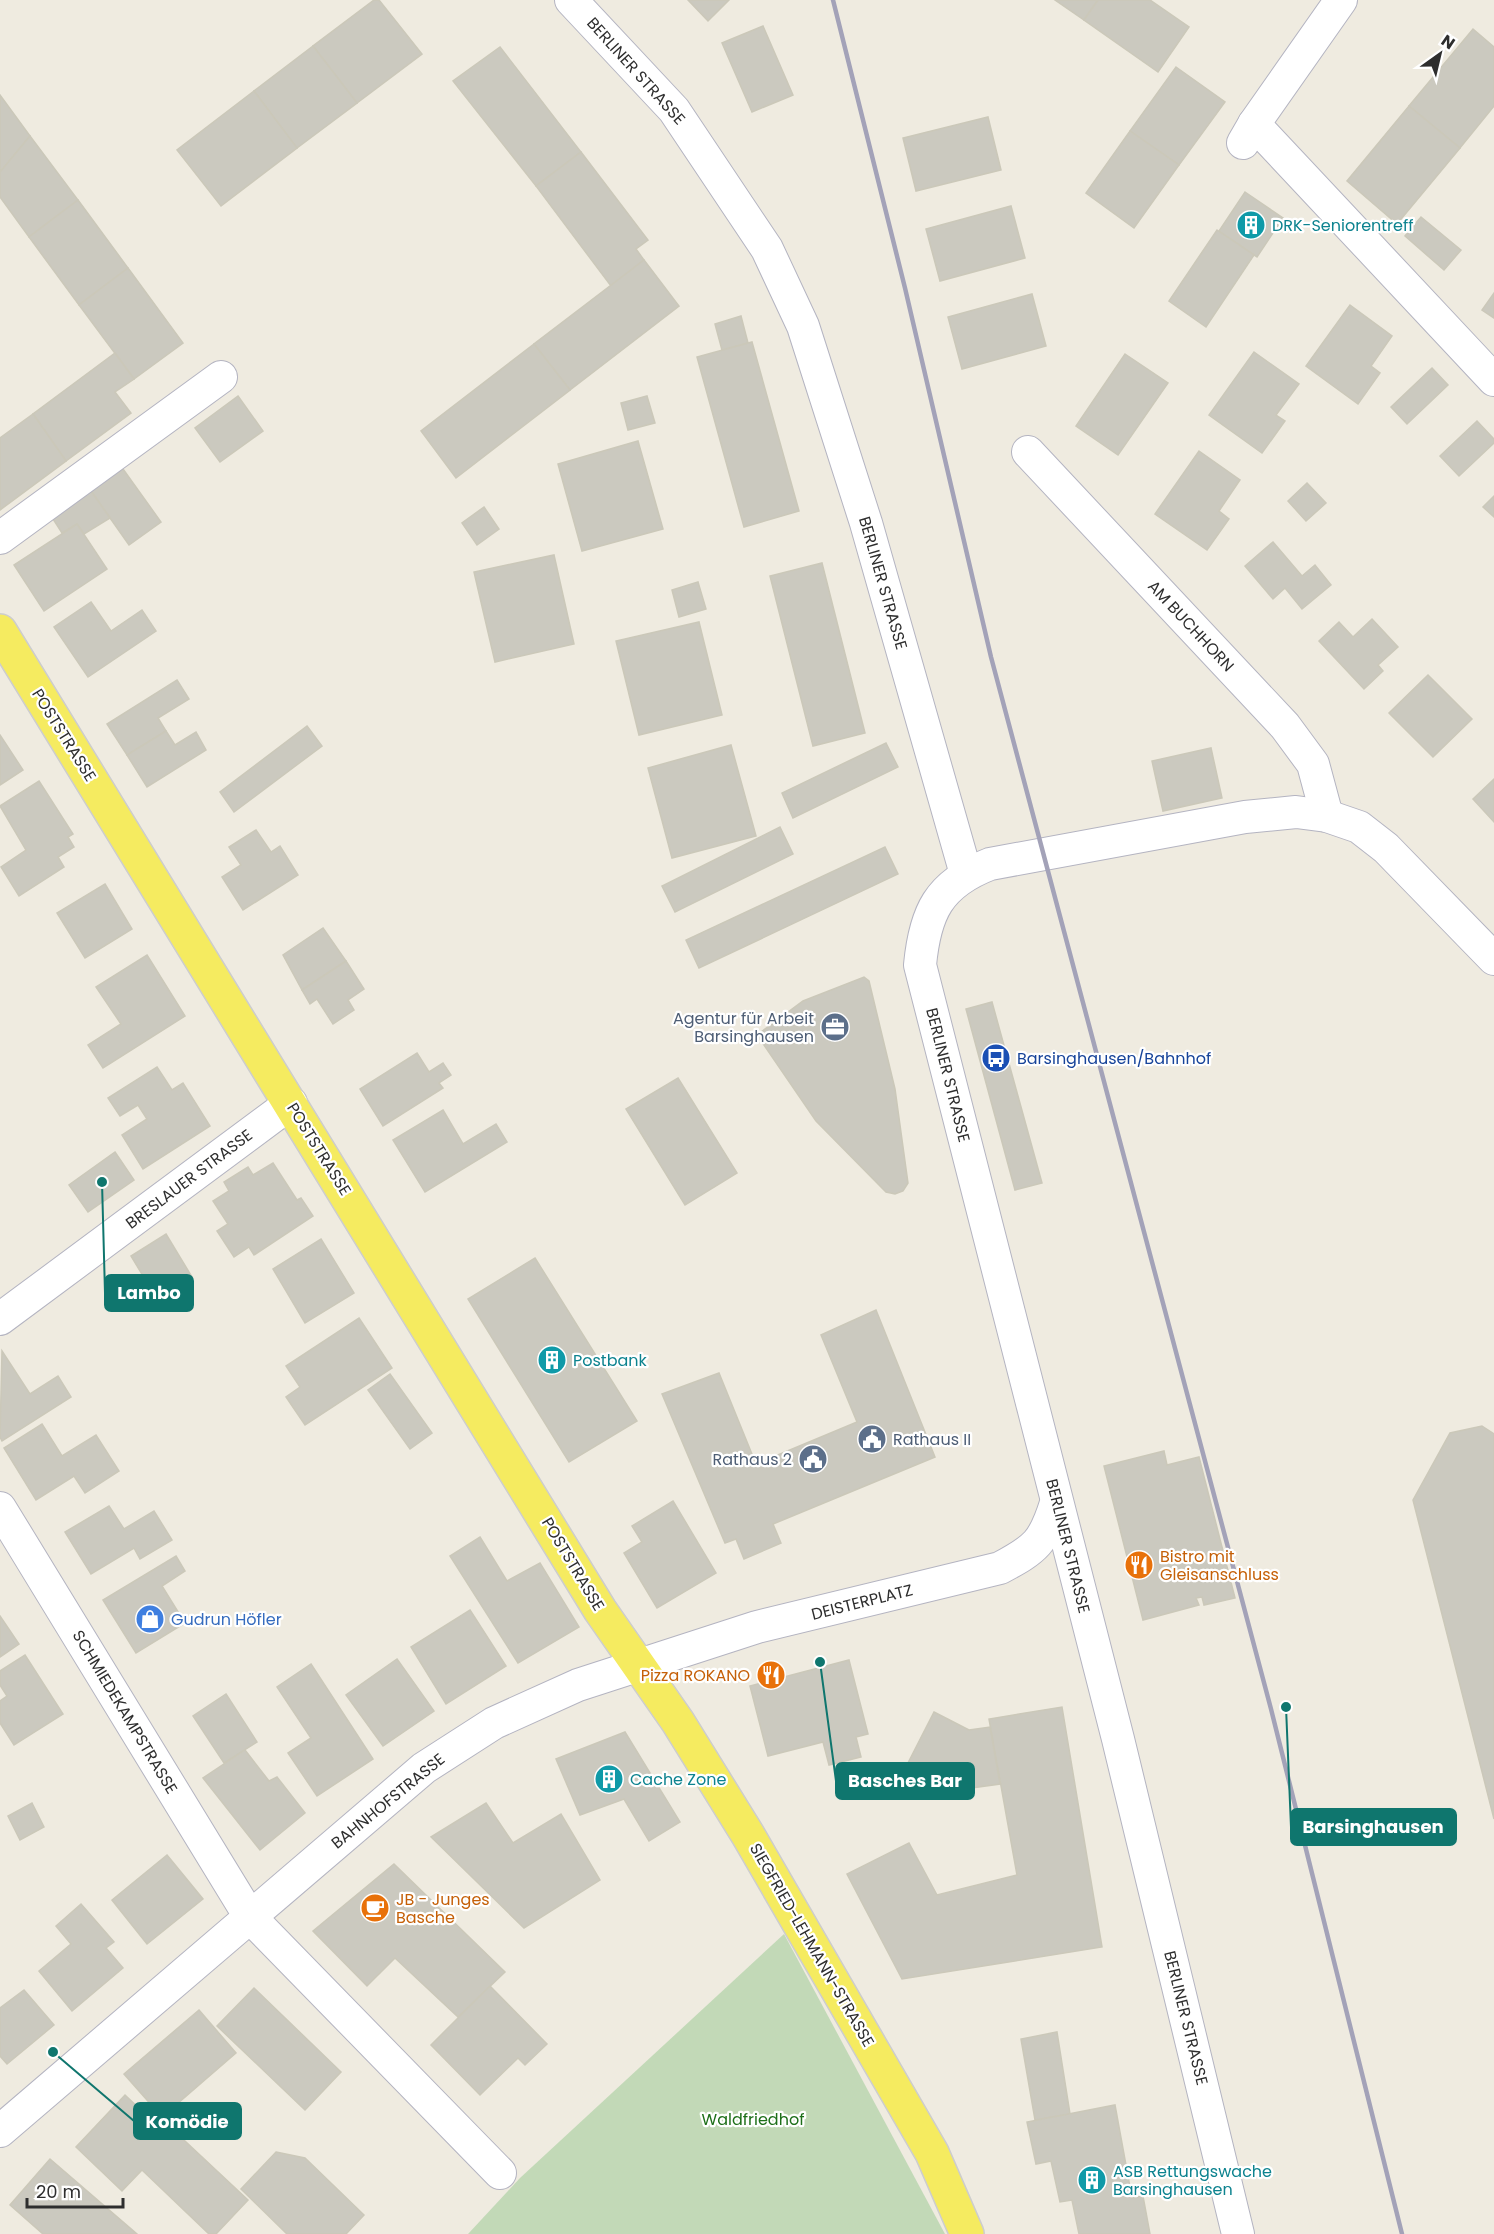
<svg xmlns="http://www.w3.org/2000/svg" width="1494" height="2234" font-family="Poppins,sans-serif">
<rect width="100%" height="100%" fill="#efebe0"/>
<path fill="#c2d9b7" d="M784,1934L945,2234H468L520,2178Z"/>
<g fill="#cbc9bf" stroke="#cbc8b9" stroke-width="1.5">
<path d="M374,0H379L422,54L357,103L313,46Z"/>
<path d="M688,0H729L708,21Z"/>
<path d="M1055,0H1098L1084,20Z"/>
<path d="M1098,0H1150L1189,27L1158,72L1084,20Z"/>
<path d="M763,26L793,95L752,112L722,43Z"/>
<path d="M1473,29L1494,47V106L1460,148L1409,106Z"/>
<path d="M313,46L357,103L297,148L254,91Z"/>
<path d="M500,47L581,152L536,186L453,81Z"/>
<path d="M1176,67L1225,102L1179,165L1130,131Z"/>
<path d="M254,91L297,148L221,206L177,150Z"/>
<path d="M0,95L30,136L0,172Z"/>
<path d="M1409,106L1460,148L1397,224L1347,181Z"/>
<path d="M988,117L1001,170L916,191L903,138Z"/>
<path d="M1130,131L1179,165L1134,228L1086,193Z"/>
<path d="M30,136L78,200L29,237L0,197V172Z"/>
<path d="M581,152L648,240L636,249L644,260L611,286L536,186Z"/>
<path d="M1245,192L1283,218L1257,257L1219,231Z"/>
<path d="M78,200L128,268L79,305L29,237Z"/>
<path d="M1011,206L1025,258L940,281L926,229Z"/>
<path d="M1421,217L1461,250L1444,270L1405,236Z"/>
<path d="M1217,230L1254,255L1206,327L1169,301Z"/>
<path d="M644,260L679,306L570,390L534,344Z"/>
<path d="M128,268L183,343L134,379L79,305Z"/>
<path d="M1494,293V318L1482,310Z"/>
<path d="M1032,294L1046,346L962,369L948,317Z"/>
<path d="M1350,305L1392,336L1371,366L1380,373L1358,404L1306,366Z"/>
<path d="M741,316L748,343L722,350L715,324Z"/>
<path d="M752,342L799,511L744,527L697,357Z"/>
<path d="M534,344L570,390L456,478L421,431Z"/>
<path d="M1254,352L1299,384L1276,415L1285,421L1262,453L1209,415Z"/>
<path d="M115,353L134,379L115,392L131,413L66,461L33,414Z"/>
<path d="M1125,354L1168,383L1118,455L1076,426Z"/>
<path d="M1432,368L1448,385L1407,424L1391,407Z"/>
<path d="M238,396L263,431L220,462L195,428Z"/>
<path d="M647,396L655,423L628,430L621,403Z"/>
<path d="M33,414L66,461L0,510V438Z"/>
<path d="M1477,421L1494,439V443L1459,476L1440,456Z"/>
<path d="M638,441L663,529L582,551L558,464Z"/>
<path d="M1199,451L1240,480L1219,511L1229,519L1207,550L1155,514Z"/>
<path d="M123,469L161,522L129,545L91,491Z"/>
<path d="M1307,483L1326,503L1306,521L1288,501Z"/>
<path d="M91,491L110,518L84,534L77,524L62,533L53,519Z"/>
<path d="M1494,496V517L1483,507Z"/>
<path d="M484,507L499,529L477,545L462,523Z"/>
<path d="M77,524L107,569L44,611L14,565Z"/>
<path d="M1273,542L1302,576L1315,565L1331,585L1302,609L1285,588L1273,599L1245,566Z"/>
<path d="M554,555L574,644L495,662L474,572Z"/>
<path d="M822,563L865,733L813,746L770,576Z"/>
<path d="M698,582L706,609L679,617L672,590Z"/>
<path d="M91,602L111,631L142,610L156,631L88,677L54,627Z"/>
<path d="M1372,619L1398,647L1378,665L1383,671L1364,689L1319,641L1339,622L1353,637Z"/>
<path d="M699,622L722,715L639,735L616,641Z"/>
<path d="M1428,675L1472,719L1433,757L1389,713Z"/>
<path d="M177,680L189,699L158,718L166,731L127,755L107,724Z"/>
<path d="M307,726L322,746L234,812L220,792Z"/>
<path d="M166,731L175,745L196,732L206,750L147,787L127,755Z"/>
<path d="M0,735L23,770L0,785Z"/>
<path d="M886,743L898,767L793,818L782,793Z"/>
<path d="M731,745L756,836L672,858L648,768Z"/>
<path d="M1211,748L1222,798L1163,811L1152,761Z"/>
<path d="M1494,779V822L1473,799Z"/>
<path d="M39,781L73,834L68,837L74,847L58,857L64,867L19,896L1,867L26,850L0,806Z"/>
<path d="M780,827L793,854L675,912L662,886Z"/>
<path d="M256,830L271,852L280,846L298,875L243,910L222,877L241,865L229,847Z"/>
<path d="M885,847L898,874L699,968L686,940Z"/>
<path d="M105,884L132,929L85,958L57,913Z"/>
<path d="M323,928L346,961L302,990L283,955Z"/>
<path d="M147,955L185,1016L103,1068L88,1045L121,1024L96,987Z"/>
<path d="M346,961L364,989L348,1000L354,1010L333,1024L317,999L310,1004L302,990Z"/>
<path d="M864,977L869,981L895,1089L908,1183L903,1191L895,1194L886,1192L816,1121L757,1035L803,1001Z"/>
<path d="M992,1002L1042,1183L1015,1190L966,1009Z"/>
<path d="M417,1053L429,1072L443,1063L451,1075L439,1083L443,1088L383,1126L360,1089Z"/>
<path d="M157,1067L172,1090L183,1083L210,1126L143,1169L122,1135L147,1119L138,1105L120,1116L108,1098Z"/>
<path d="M678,1078L737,1173L685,1205L626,1109Z"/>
<path d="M443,1110L463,1144L496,1124L507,1142L425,1192L393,1140Z"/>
<path d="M115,1152L134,1180L88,1212L69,1185Z"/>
<path d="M273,1163L297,1200L301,1198L313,1216L254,1255L249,1247L234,1257L217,1231L228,1224L213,1201L229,1191L224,1182L248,1167L253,1175Z"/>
<path d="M166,1234L192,1277L157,1299L131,1256Z"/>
<path d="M321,1239L354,1293L305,1323L273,1269Z"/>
<path d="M535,1258L637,1421L569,1462L468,1299Z"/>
<path d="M876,1310L935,1457L773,1524L781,1543L744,1559L736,1539L725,1543L662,1394L719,1373L756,1464L857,1422L821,1335Z"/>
<path d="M359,1318L392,1368L305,1425L286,1397L300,1387L286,1366Z"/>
<path d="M2,1351L30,1394L58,1376L71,1397L2,1441L0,1437Z"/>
<path d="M390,1374L432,1433L410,1449L368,1390Z"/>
<path d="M42,1424L62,1456L96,1435L119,1471L85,1493L74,1476L36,1500L4,1448Z"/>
<path d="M1482,1426L1494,1434V1819L1413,1500L1450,1433Z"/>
<path d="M1164,1451L1167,1465L1199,1457L1235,1598L1204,1605L1202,1597L1196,1598L1199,1605L1143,1620L1104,1466Z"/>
<path d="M673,1501L716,1573L657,1608L624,1553L642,1542L632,1526Z"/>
<path d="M109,1506L124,1529L154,1511L172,1540L140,1559L134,1548L91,1574L65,1532Z"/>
<path d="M480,1537L507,1581L540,1563L579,1627L518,1663L450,1556Z"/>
<path d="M176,1556L185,1571L162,1586L185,1623L136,1653L103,1600Z"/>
<path d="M470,1610L506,1666L446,1704L411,1647Z"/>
<path d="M0,1616L19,1644L0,1657Z"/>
<path d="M25,1655L63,1714L14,1745L0,1723V1701L7,1696L0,1685V1671Z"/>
<path d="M397,1659L434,1711L383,1746L346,1695Z"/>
<path d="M849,1660L868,1734L856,1737L861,1757L829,1765L823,1742L768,1756L750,1686Z"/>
<path d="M311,1664L373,1759L317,1796L288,1753L311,1738L277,1687Z"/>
<path d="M226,1694L257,1742L224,1763L193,1716Z"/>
<path d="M1062,1707L1102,1947L902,1979L847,1874L909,1843L937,1895L1017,1875L989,1719Z"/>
<path d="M934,1712L969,1730L990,1727L1000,1784L957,1790L907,1765Z"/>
<path d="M625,1732L680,1822L649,1841L624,1799L580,1815L556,1759Z"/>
<path d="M245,1750L269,1781L277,1777L305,1813L260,1850L203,1778Z"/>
<path d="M32,1803L44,1827L20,1840L8,1816Z"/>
<path d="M486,1803L513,1843L561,1814L600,1880L524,1928L431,1837Z"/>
<path d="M167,1855L203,1899L147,1944L112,1900Z"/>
<path d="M394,1864L505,1972L458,2017L395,1958L367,1986L313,1931Z"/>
<path d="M81,1904L114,1942L106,1948L123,1968L72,2011L39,1971L71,1944L56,1926Z"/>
<path d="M490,1986L547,2044L525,2065L518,2058L480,2095L431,2045Z"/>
<path d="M254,1988L341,2072L305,2110L217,2026Z"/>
<path d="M24,1990L54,2025L7,2064L0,2056V2008Z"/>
<path d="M199,2010L236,2053L162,2117L124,2074Z"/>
<path d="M1057,2032L1070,2114L1035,2120L1021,2039Z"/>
<path d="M125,2095L164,2132L169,2126L248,2200L216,2234H209L142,2170L122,2191L76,2147Z"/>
<path d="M1115,2105L1132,2198L1143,2196L1150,2234H1079L1072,2200L1060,2202L1051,2161L1036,2164L1027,2122Z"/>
<path d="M276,2152L305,2158L364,2215L346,2234H287L241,2189Z"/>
<path d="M50,2159L137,2234H43L10,2205Z"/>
</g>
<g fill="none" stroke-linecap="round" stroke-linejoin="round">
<g stroke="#b4b4c1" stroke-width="34">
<g id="minor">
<path d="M571,0L674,110L767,249L803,326L866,523L966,874"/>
<path d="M1254,124L1494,380"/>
<path d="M1243,143L1254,124L1341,0"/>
<path d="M1028,452L1285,726L1313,764L1327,816"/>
<path d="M0,538L221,377"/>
<path d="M0,1319L291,1103"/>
<path d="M0,1508L250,1917L500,2173"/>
<path d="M0,2131L424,1768L494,1723L578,1685L757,1627L1000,1568C1036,1549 1044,1542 1056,1503"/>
<path d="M1238,2234L1118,1739L920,965C925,913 938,884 990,864L1245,817L1296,812L1327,816L1359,827L1386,848L1494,959"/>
</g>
</g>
<g stroke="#cdcdcd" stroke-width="36">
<path id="major" d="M0,631L600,1610L678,1722L748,1835L932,2153L967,2234"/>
</g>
<use href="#minor" stroke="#fff" stroke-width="32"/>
<use href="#major" stroke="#f5eb60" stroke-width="33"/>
<path stroke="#a3a2b8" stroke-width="4.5" d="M833,0L905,288L991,657L1271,1709L1402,2234"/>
</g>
<defs>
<g id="building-disc" transform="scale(1.5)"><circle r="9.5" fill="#0f9aa8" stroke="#fff"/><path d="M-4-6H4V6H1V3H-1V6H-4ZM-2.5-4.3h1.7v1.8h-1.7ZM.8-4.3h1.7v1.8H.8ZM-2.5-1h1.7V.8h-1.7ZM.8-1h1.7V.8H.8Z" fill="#fff"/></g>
<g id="office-disc" transform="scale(1.5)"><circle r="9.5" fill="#5c6f8a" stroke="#fff"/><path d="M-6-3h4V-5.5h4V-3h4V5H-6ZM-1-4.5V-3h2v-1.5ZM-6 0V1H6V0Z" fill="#fff"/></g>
<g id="bus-disc" transform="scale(1.5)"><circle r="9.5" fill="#1a4fb4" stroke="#fff"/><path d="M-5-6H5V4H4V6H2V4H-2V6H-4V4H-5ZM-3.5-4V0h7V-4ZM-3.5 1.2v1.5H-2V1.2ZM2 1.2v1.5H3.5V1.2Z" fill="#fff"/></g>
<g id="civic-disc" transform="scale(1.5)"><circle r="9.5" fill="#5c6f8a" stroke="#fff"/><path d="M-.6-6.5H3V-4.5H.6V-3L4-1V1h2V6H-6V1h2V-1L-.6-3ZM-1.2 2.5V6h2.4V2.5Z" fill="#fff"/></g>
<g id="restaurant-disc" transform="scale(1.5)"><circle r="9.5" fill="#e8710a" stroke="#fff"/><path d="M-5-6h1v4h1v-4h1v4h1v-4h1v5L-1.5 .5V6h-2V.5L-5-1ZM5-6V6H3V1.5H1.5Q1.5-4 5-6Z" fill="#fff"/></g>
<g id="shop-disc" transform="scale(1.5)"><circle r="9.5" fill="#3f7fe0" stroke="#fff"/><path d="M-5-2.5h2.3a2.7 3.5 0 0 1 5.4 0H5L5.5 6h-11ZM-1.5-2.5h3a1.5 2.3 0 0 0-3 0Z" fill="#fff"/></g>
<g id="cafe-disc" transform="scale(1.5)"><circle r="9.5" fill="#e8710a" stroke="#fff"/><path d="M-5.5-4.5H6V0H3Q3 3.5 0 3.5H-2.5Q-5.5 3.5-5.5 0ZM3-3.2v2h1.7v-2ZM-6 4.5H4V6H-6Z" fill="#fff"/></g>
</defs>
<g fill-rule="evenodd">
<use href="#building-disc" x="1251" y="225"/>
<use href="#office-disc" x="835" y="1027"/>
<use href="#bus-disc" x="996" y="1058"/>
<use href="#building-disc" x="552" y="1360"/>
<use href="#civic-disc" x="872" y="1439"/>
<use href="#civic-disc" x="813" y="1459"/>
<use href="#restaurant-disc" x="1139" y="1565"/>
<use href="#shop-disc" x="150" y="1619"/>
<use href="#restaurant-disc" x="771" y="1675"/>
<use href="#building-disc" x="609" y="1779"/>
<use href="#cafe-disc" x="375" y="1908"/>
<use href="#building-disc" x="1092" y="2180"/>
</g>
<g text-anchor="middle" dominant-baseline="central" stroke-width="4.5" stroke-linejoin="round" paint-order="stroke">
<g font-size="16" fill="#2e2e2e" stroke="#fff">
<text transform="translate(636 71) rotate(48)">BERLINER STRASSE</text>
<text transform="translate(883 583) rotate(74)">BERLINER STRASSE</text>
<text transform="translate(1191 626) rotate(47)">AM BUCHHORN</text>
<text transform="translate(64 735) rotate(58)">POSTSTRASSE</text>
<text transform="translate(948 1075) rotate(76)">BERLINER STRASSE</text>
<text transform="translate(319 1149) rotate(58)">POSTSTRASSE</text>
<text transform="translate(189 1179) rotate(-37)">BRESLAUER STRASSE</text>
<text transform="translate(1068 1546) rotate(76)">BERLINER STRASSE</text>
<text transform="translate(573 1564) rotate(59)">POSTSTRASSE</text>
<text transform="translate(862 1602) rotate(-14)">DEISTERPLATZ</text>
<text transform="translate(125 1712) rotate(59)">SCHMIEDEKAMPSTRASSE</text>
<text transform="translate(388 1801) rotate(-39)">BAHNHOFSTRASSE</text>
<text transform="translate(812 1945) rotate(60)">SIEGFRIED-LEHMANN-STRASSE</text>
<text transform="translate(1186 2018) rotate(76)">BERLINER STRASSE</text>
</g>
<g font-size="16" fill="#0d838f" stroke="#fff" text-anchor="start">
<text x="1272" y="225">DRK-Seniorentreff</text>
<text x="573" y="1360">Postbank</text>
<text x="630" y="1779">Cache Zone</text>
<text x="1113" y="2171">ASB Rettungswache<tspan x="1113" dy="18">Barsinghausen</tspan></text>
</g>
<g font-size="16" fill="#4e5e75" stroke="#fff" text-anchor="end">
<text x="814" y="1018">Agentur für Arbeit<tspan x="814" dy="18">Barsinghausen</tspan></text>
<text x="893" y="1439" text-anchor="start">Rathaus II</text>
<text x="792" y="1459">Rathaus 2</text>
</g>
<g font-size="16" fill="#164399" stroke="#fff" text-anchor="start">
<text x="1017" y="1058">Barsinghausen/Bahnhof</text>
</g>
<g font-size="16" fill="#c56008" stroke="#fff" text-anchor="start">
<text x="1160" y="1556">Bistro mit<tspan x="1160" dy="18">Gleisanschluss</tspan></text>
<text x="750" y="1675" text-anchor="end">Pizza ROKANO</text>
<text x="396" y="1899">JB - Junges<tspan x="396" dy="18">Basche</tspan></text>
</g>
<g font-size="16" fill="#366cbe" stroke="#fff" text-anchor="start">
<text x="171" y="1619">Gudrun Höfler</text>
</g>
<g font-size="16" fill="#1d6f19" stroke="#fff">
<text x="753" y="2119">Waldfriedhof</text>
</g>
</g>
<path fill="none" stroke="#0f766e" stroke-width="2" d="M102 1182L105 1293M820 1662L836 1781M1286 1707L1291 1827M53 2052L134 2121"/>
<g fill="#0f766e" stroke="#fff" stroke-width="2">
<circle cx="102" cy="1182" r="6"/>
<circle cx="820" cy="1662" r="6"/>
<circle cx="1286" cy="1707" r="6"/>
<circle cx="53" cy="2052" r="6"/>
</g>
<g fill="#0f766e" stroke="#0f766e" stroke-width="2">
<rect x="105" y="1275" width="88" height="36" rx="6"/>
<rect x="836" y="1763" width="138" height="36" rx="6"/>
<rect x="1291" y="1809" width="165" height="36" rx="6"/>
<rect x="134" y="2103" width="107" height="36" rx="6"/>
</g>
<g font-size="18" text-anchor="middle" font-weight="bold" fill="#fff">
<text x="149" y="1299">Lambo</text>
<text x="905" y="1787">Basches Bar</text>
<text x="1373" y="1833">Barsinghausen</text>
<text x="187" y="2128">Komödie</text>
</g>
<g transform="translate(1440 54) rotate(34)" stroke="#ffffff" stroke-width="4.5" paint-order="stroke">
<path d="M0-4.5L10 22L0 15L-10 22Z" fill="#2e2e2e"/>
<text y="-9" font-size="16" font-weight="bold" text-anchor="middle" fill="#2e2e2e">N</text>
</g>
<path d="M27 2198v9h96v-9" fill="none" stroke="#2e2e2e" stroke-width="3"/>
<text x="36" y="2198" font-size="18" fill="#2e2e2e" stroke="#ffffff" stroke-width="4.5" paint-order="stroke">20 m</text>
</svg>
